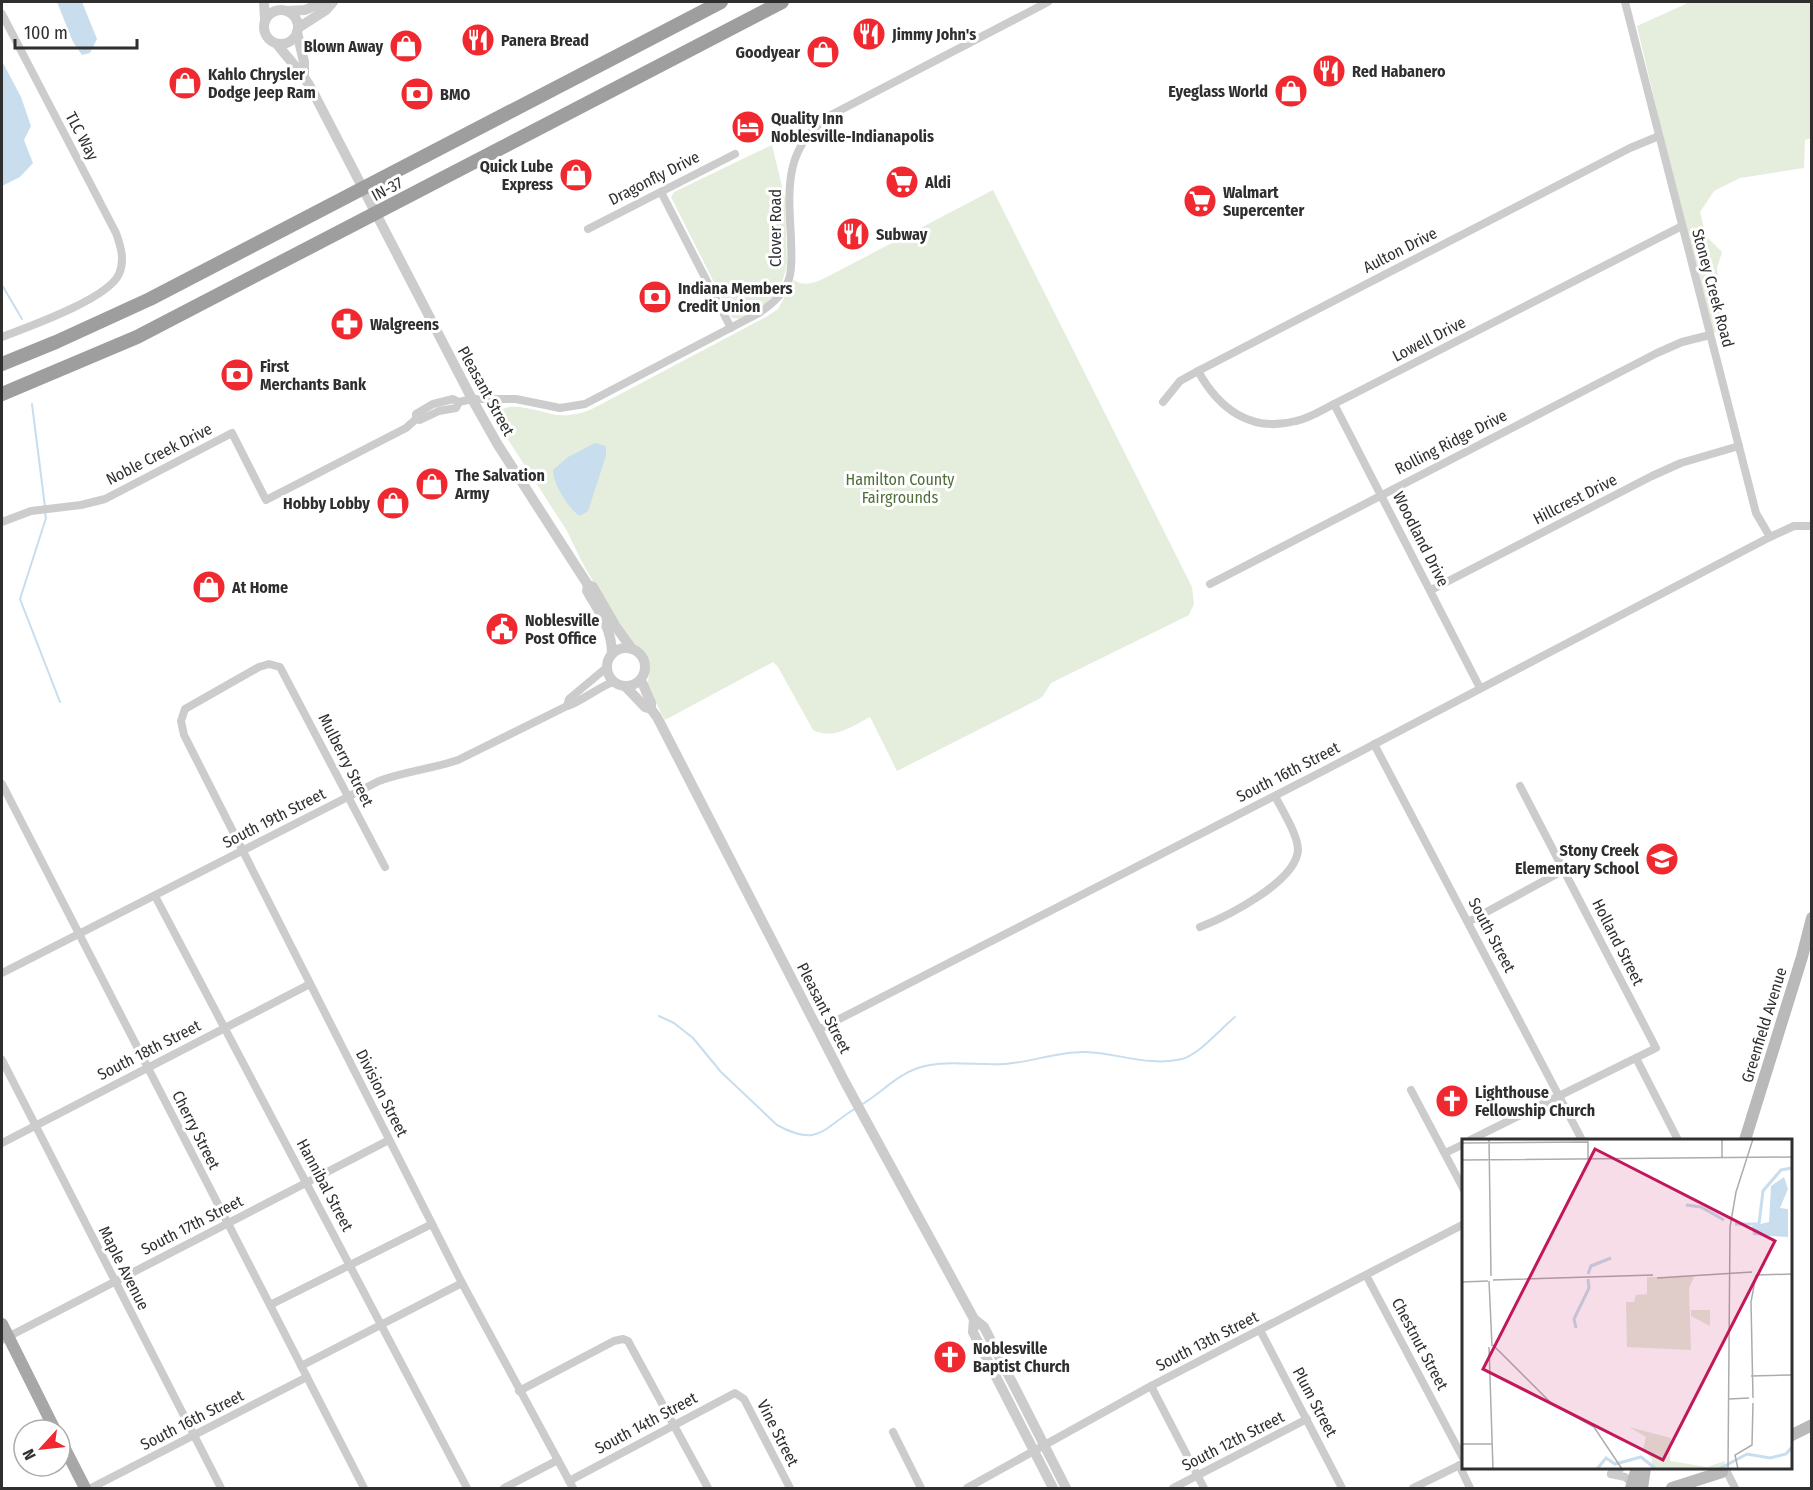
<svg xmlns="http://www.w3.org/2000/svg" width="1813" height="1490" font-family="'Fira Sans Condensed',sans-serif">
<rect width="100%" height="100%" fill="#fff"/>
<g fill="#e5eddc">
<path d="M1690,2H1811L1812,138L1805,140L1804,168L1740,178L1714,191L1700,212L1706,236L1722,252L1717,268L1723,328L1710,335L1637,26Z"/>
<path d="M772,145L785,199L787,263C782,295 768,303 742,319L732,318L671,197L674,192Z"/>
<path d="M993,190L1192,587L1194,604L1189,615L1051,683L1043,696L1039,699L897,771L870,717C851,727 834,740 813,730L778,667L773,662L665,720L647,686L649,675L647,660L642,651L621,631L582,562L567,531L500,427C488,391 544,414 557,415C571,416 581,414 594,408L766,317L778,309L794,280C805,287 814,283 825,278Z"/>
</g>
<g fill="#c8deee">
<path d="M57,2H82L97,39L90,53L82,55L73,42Z"/>
<path d="M2,61L21,97L31,126L24,140L33,163L20,177L2,186Z"/>
<path d="M595,443L606,446V456L588,511L580,516C569,510 552,482 553,470L568,457Z"/>
</g>
<g fill="none" stroke-linecap="round" stroke-linejoin="round">
<g stroke="#c8deee" stroke-width="2">
<path d="M2,285L22,319"/>
<path d="M32,404L45,507"/>
<path d="M45,513L46,518L20,599L60,702"/>
<path d="M659,1016L674,1023L693,1038L721,1072L777,1125C819,1148 823,1128 856,1108"/>
<path d="M861,1105C881,1093 897,1075 918,1068C944,1059 977,1066 1005,1064C1032,1062 1059,1051 1086,1052C1117,1053 1150,1067 1182,1059C1199,1055 1221,1028 1235,1017"/>
</g>
<g stroke="#ccc" stroke-width="8">
<path d="M1625,2L1756,513L1770,537"/>
<path d="M2,14L116,233C121,247 125,260 119,274C108,299 28,327 2,337"/>
<path d="M661,192L731,328"/>
<path d="M588,229L735,154"/>
<path d="M1198,371C1219,409 1251,433 1296,421C1310,418 1322,410 1334,404L1682,226"/>
<path d="M459,402L456,408L439,411L420,420L416,419V414L433,404L453,399L459,402L472,399H516L560,408L585,404L759,313C771,305 785,293 789,279C793,266 791,251 791,238C788,187 784,146 831,115L1048,2"/>
<path d="M1163,402L1180,381L1198,371L1630,148L1659,136"/>
<path d="M1334,404L1480,688"/>
<path d="M2,522L31,511L81,505L105,499L232,433L266,500L406,428L416,419"/>
<path d="M1210,584L1657,353L1682,342L1710,335"/>
<path d="M1431,590L1652,476L1681,463L1739,446"/>
<path d="M567,706L569,699L606,668"/>
<path d="M1374,744L1582,1140"/>
<path d="M2,784L364,1488"/>
<path d="M385,867L280,667L269,664L259,667L185,709L181,721L184,735L462,1283L573,1488"/>
<path d="M155,896L467,1488"/>
<path d="M1468,922L1564,870"/>
<path d="M1200,927C1226,917 1296,882 1298,850C1298,835 1282,810 1275,796"/>
<path d="M2,973L379,781C405,771 432,769 458,760L567,706C577,704 599,687 613,682"/>
<path d="M818,1030L1327,769L1770,537L1794,526H1812"/>
<path d="M1636,1058L1678,1140"/>
<path d="M2,1060L221,1488"/>
<path d="M1411,1090L1464,1190"/>
<path d="M1470,1140L1656,1048L1520,786"/>
<path d="M2,1143L310,984"/>
<path d="M1445,1153L1464,1144"/>
<path d="M1366,1275L1464,1460"/>
<path d="M270,1305L432,1224"/>
<path d="M1260,1330L1342,1488"/>
<path d="M2,1340L389,1140"/>
<path d="M301,1366L462,1283"/>
<path d="M1151,1386L1204,1488"/>
<path d="M519,1391L614,1341L623,1339L628,1341L708,1488"/>
<path d="M893,1432L921,1488"/>
<path d="M1459,1465L1470,1488"/>
<path d="M1726,1470L1735,1488"/>
<path d="M1611,1474L1625,1477L1632,1483"/>
<path d="M1611,1474L1621,1468"/>
<path d="M569,1481L735,1393L744,1399L790,1488"/>
<path d="M91,1488L307,1377"/>
<path d="M504,1488L558,1460"/>
<path d="M967,1488L1151,1386L1464,1224"/>
<path d="M1173,1488L1307,1419"/>
<path d="M1413,1488L1464,1463"/>
</g>
<g stroke="#ccc" stroke-width="10">
<path d="M264,2L265,19"/>
<circle cx="281" cy="27" r="17"/>
<path d="M288,11L305,10L324,2"/>
<path d="M298,28L326,10L333,2"/>
<path d="M297,32L304,62V75"/>
<path d="M277,44C289,60 303,73 312,90L472,399L498,445L588,585L593,587L616,627L632,649"/>
<path d="M588,585L587,591C599,611 612,629 612,654"/>
<circle cx="626" cy="667" r="19"/>
<path d="M641,680L651,703V709"/>
<path d="M626,687L645,707L651,709L657,717L846,1084L974,1319L984,1327L1066,1488"/>
<path d="M974,1319L973,1332L976,1338L1053,1488"/>
</g>
<g stroke="#b9b9b9" stroke-width="12">
<path d="M1745,1140L1802,957L1812,918"/>
<path d="M1790,1436L1812,1425"/>
<path d="M1631,1488L1637,1468"/>
<path d="M1642,1488L1645,1468"/>
<path d="M1672,1488L1722,1472"/>
</g>
<g stroke="#a7a7a7" stroke-width="12">
<path d="M2,1324L55,1430"/>
<path d="M60,1439L85,1488"/>
</g>
<g stroke="#9e9e9e" stroke-width="14">
<path d="M2,364L56,342L150,299L721,2"/>
<path d="M2,394L137,337L782,2"/>
</g>
</g>
<defs>
<g id="restaurant-disc" transform="scale(1.725)"><circle r="9.5" fill="#ef292f" stroke="#fff"/><path d="M-5-6h1v4h1v-4h1v4h1v-4h1v5L-1.5 .5V6h-2V.5L-5-1ZM5-6V6H3V1.5H1.5Q1.5-4 5-6Z" fill="#fff"/></g>
<g id="shop-disc" transform="scale(1.725)"><circle r="9.5" fill="#ef292f" stroke="#fff"/><path d="M-5-2.5h2.3a2.7 3.5 0 0 1 5.4 0H5L5.5 6h-11ZM-1.5-2.5h3a1.5 2.3 0 0 0-3 0Z" fill="#fff"/></g>
<g id="bank-disc" transform="scale(1.725)"><circle r="9.5" fill="#ef292f" stroke="#fff"/><path d="M-6-4H6V4H-6ZM0-2.3a2.3 2.3 0 1 0 0 4.6a2.3 2.3 0 1 0 0-4.6Z" fill="#fff"/></g>
<g id="hotel-disc" transform="scale(1.725)"><circle r="9.5" fill="#ef292f" stroke="#fff"/><path d="M-6-4.5h1.5V1H6V5H4.5V3h-9V5H-6ZM-4 0a1.8 1.8 0 1 1 3.6 0ZM.5 0V-2.5h3Q6-2.5 6 0Z" fill="#fff"/></g>
<g id="supermarket-disc" transform="scale(1.725)"><circle r="9.5" fill="#ef292f" stroke="#fff"/><path d="M-6-5.5h2.5l.6 2H6L4.5 2H-2.5L-4.4-4H-6ZM-1.5 3.2a1.3 1.3 0 1 0 .1 0ZM3 3.2a1.3 1.3 0 1 0 .1 0Z" fill="#fff"/></g>
<g id="pharmacy-disc" transform="scale(1.725)"><circle r="9.5" fill="#ef292f" stroke="#fff"/><path d="M-2-6h4v4h4v4h-4v4h-4v-4h-4v-4h4Z" fill="#fff"/></g>
<g id="civic-disc" transform="scale(1.725)"><circle r="9.5" fill="#ef292f" stroke="#fff"/><path d="M-.6-6.5H3V-4.5H.6V-3L4-1V1h2V6H-6V1h2V-1L-.6-3ZM-1.2 2.5V6h2.4V2.5Z" fill="#fff"/></g>
<g id="school-disc" transform="scale(1.725)"><circle r="9.5" fill="#ef292f" stroke="#fff"/><path d="M0-5L7-2L0 1L-7-2ZM-4 1L0 2.5L4 1V4Q0 6-4 4Z" fill="#fff"/></g>
<g id="church-disc" transform="scale(1.725)"><circle r="9.5" fill="#ef292f" stroke="#fff"/><path d="M-1.2-6h2.4v3.5h3.3v2.4h-3.3V6h-2.4V-.1h-3.3v-2.4h3.3Z" fill="#fff"/></g>
</defs>
<g fill-rule="evenodd">
<use href="#restaurant-disc" x="869" y="34"/>
<use href="#restaurant-disc" x="478" y="40"/>
<use href="#shop-disc" x="406" y="46"/>
<use href="#shop-disc" x="823" y="52"/>
<use href="#restaurant-disc" x="1329" y="71"/>
<use href="#shop-disc" x="185" y="83"/>
<use href="#shop-disc" x="1291" y="91"/>
<use href="#bank-disc" x="417" y="94"/>
<use href="#hotel-disc" x="748" y="127"/>
<use href="#shop-disc" x="576" y="175"/>
<use href="#supermarket-disc" x="902" y="182"/>
<use href="#supermarket-disc" x="1200" y="201"/>
<use href="#restaurant-disc" x="853" y="234"/>
<use href="#bank-disc" x="655" y="297"/>
<use href="#pharmacy-disc" x="347" y="324"/>
<use href="#bank-disc" x="237" y="375"/>
<use href="#shop-disc" x="432" y="484"/>
<use href="#shop-disc" x="393" y="503"/>
<use href="#shop-disc" x="209" y="587"/>
<use href="#civic-disc" x="502" y="629"/>
<use href="#school-disc" x="1662" y="859"/>
<use href="#church-disc" x="1452" y="1101"/>
<use href="#church-disc" x="950" y="1357"/>
</g>
<g text-anchor="middle" dominant-baseline="central" stroke-width="6" stroke-linejoin="round" paint-order="stroke">
<g font-size="16" font-weight="bold" fill="#2f2f2f" stroke="#fff" text-anchor="start">
<text x="892" y="34">Jimmy John's</text>
<text x="501" y="40">Panera Bread</text>
<text x="383" y="46" text-anchor="end">Blown Away</text>
<text x="800" y="52" text-anchor="end">Goodyear</text>
<text x="1352" y="71">Red Habanero</text>
<text x="208" y="74">Kahlo Chrysler<tspan x="208" dy="18">Dodge Jeep Ram</tspan></text>
<text x="1268" y="91" text-anchor="end">Eyeglass World</text>
<text x="440" y="94">BMO</text>
<text x="771" y="118">Quality Inn<tspan x="771" dy="18">Noblesville-Indianapolis</tspan></text>
<text x="553" y="166" text-anchor="end">Quick Lube<tspan x="553" dy="18">Express</tspan></text>
<text x="925" y="182">Aldi</text>
<text x="1223" y="192">Walmart<tspan x="1223" dy="18">Supercenter</tspan></text>
<text x="876" y="234">Subway</text>
<text x="678" y="288">Indiana Members<tspan x="678" dy="18">Credit Union</tspan></text>
<text x="370" y="324">Walgreens</text>
<text x="260" y="366">First<tspan x="260" dy="18">Merchants Bank</tspan></text>
<text x="455" y="475">The Salvation<tspan x="455" dy="18">Army</tspan></text>
<text x="370" y="503" text-anchor="end">Hobby Lobby</text>
<text x="232" y="587">At Home</text>
<text x="525" y="620">Noblesville<tspan x="525" dy="18">Post Office</tspan></text>
<text x="1639" y="850" text-anchor="end">Stony Creek<tspan x="1639" dy="18">Elementary School</tspan></text>
<text x="1475" y="1092">Lighthouse<tspan x="1475" dy="18">Fellowship Church</tspan></text>
<text x="973" y="1348">Noblesville<tspan x="973" dy="18">Baptist Church</tspan></text>
</g>
<g font-size="16" fill="#2f2f2f" stroke="#fff">
<text transform="translate(82 136) rotate(62)">TLC Way</text>
<text transform="translate(654 178) rotate(-27)">Dragonfly Drive</text>
<text transform="translate(387 189) rotate(-28)">IN-37</text>
<text transform="translate(775 228) rotate(-90)">Clover Road</text>
<text transform="translate(1400 250) rotate(-27)">Aulton Drive</text>
<text transform="translate(1713 288) rotate(75)">Stoney Creek Road</text>
<text transform="translate(1429 339) rotate(-27)">Lowell Drive</text>
<text transform="translate(486 391) rotate(61)">Pleasant Street</text>
<text transform="translate(1451 442) rotate(-27)">Rolling Ridge Drive</text>
<text transform="translate(159 454) rotate(-27)">Noble Creek Drive</text>
<text transform="translate(1575 499) rotate(-27)">Hillcrest Drive</text>
<text transform="translate(1421 539) rotate(63)">Woodland Drive</text>
<text transform="translate(346 760) rotate(63)">Mulberry Street</text>
<text transform="translate(1288 772) rotate(-27)">South 16th Street</text>
<text transform="translate(274 818) rotate(-27)">South 19th Street</text>
<text transform="translate(1492 935) rotate(62)">South Street</text>
<text transform="translate(1618 942) rotate(63)">Holland Street</text>
<text transform="translate(824 1008) rotate(63)">Pleasant Street</text>
<text transform="translate(1764 1025) rotate(-73)">Greenfield Avenue</text>
<text transform="translate(149 1050) rotate(-27)">South 18th Street</text>
<text transform="translate(382 1093) rotate(63)">Division Street</text>
<text transform="translate(196 1130) rotate(63)">Cherry Street</text>
<text transform="translate(325 1185) rotate(62)">Hannibal Street</text>
<text transform="translate(192 1225) rotate(-27)">South 17th Street</text>
<text transform="translate(124 1268) rotate(63)">Maple Avenue</text>
<text transform="translate(1207 1341) rotate(-27)">South 13th Street</text>
<text transform="translate(1420 1344) rotate(62)">Chestnut Street</text>
<text transform="translate(1315 1402) rotate(62)">Plum Street</text>
<text transform="translate(192 1420) rotate(-27)">South 16th Street</text>
<text transform="translate(646 1423) rotate(-28)">South 14th Street</text>
<text transform="translate(778 1433) rotate(63)">Vine Street</text>
<text transform="translate(1233 1441) rotate(-27)">South 12th Street</text>
</g>
<g font-size="16" fill="#506e3a" stroke="#fff">
<text x="900" y="479">Hamilton County<tspan x="900" dy="18">Fairgrounds</tspan></text>
</g>
</g>
<g transform="translate(1462 1139)">
<rect width="330" height="330" fill="#fff"/>
<path d="M185,138H232L227,149L229,211L165,208L164,163H172L174,156L185,155ZM248,171V187L229,177V171ZM167,288L209,299L208,322L245,328L263,322L262,330H189L190,320L181,310L184,298Z" fill="#e5eddc"/>
<path d="M322,38L326,50L318,69L326,70V98L291,96L290,87L307,83L309,47Z" fill="#c8deee"/>
<path fill="none" stroke="#c8deee" stroke-width="3" d="M224,66L239,68L262,81M273,85H297L301,52L319,31L330,29M126,135L129,127L149,119M114,189L112,180L127,149L126,140M135,330L144,319L153,325L179,318L194,330M257,330L285,315L308,319L324,315L330,308"/>
<path fill="none" stroke="#acacac" stroke-width="1.5" d="M27,0L29,137M260,0V19M0,4L126,3V20M0,21L330,18M294,136L330,135M195,139L290,133M31,141L191,136M27,142L30,207M0,143L26,142M31,206L90,265L132,288L160,330M27,208L31,330M289,237L330,236M291,259L289,163L294,136M267,260L287,259M0,305H30M266,330L268,88L274,53L291,0M276,330L273,316L290,306L291,264"/>
<path fill="#c2185b" fill-opacity="0.15" stroke="#c2185b" stroke-width="3" d="M133,10L313,102L201,321L21,230Z"/>
<rect width="330" height="330" fill="none" stroke="#2f2f2f" stroke-width="3"/>
</g>
<rect width="1813" height="1490" fill="none" stroke="#2f2f2f" stroke-width="6"/>
<g transform="translate(42 1448) rotate(243)"><circle r="28" fill="#ffffff" stroke="#acacac" stroke-width="1.5"/>
<path d="M0-4.5L10 22L0 15L-10 22Z" fill="#ef292f"/>
<text y="-9" font-size="16" font-weight="bold" text-anchor="middle" fill="#2f2f2f">N</text>
</g>
<path d="M15 39v9h122v-9" fill="none" stroke="#2f2f2f" stroke-width="3"/>
<text x="24" y="39" font-size="18" fill="#2f2f2f" stroke="#ffffff" stroke-width="4.5" paint-order="stroke">100 m</text>
</svg>
